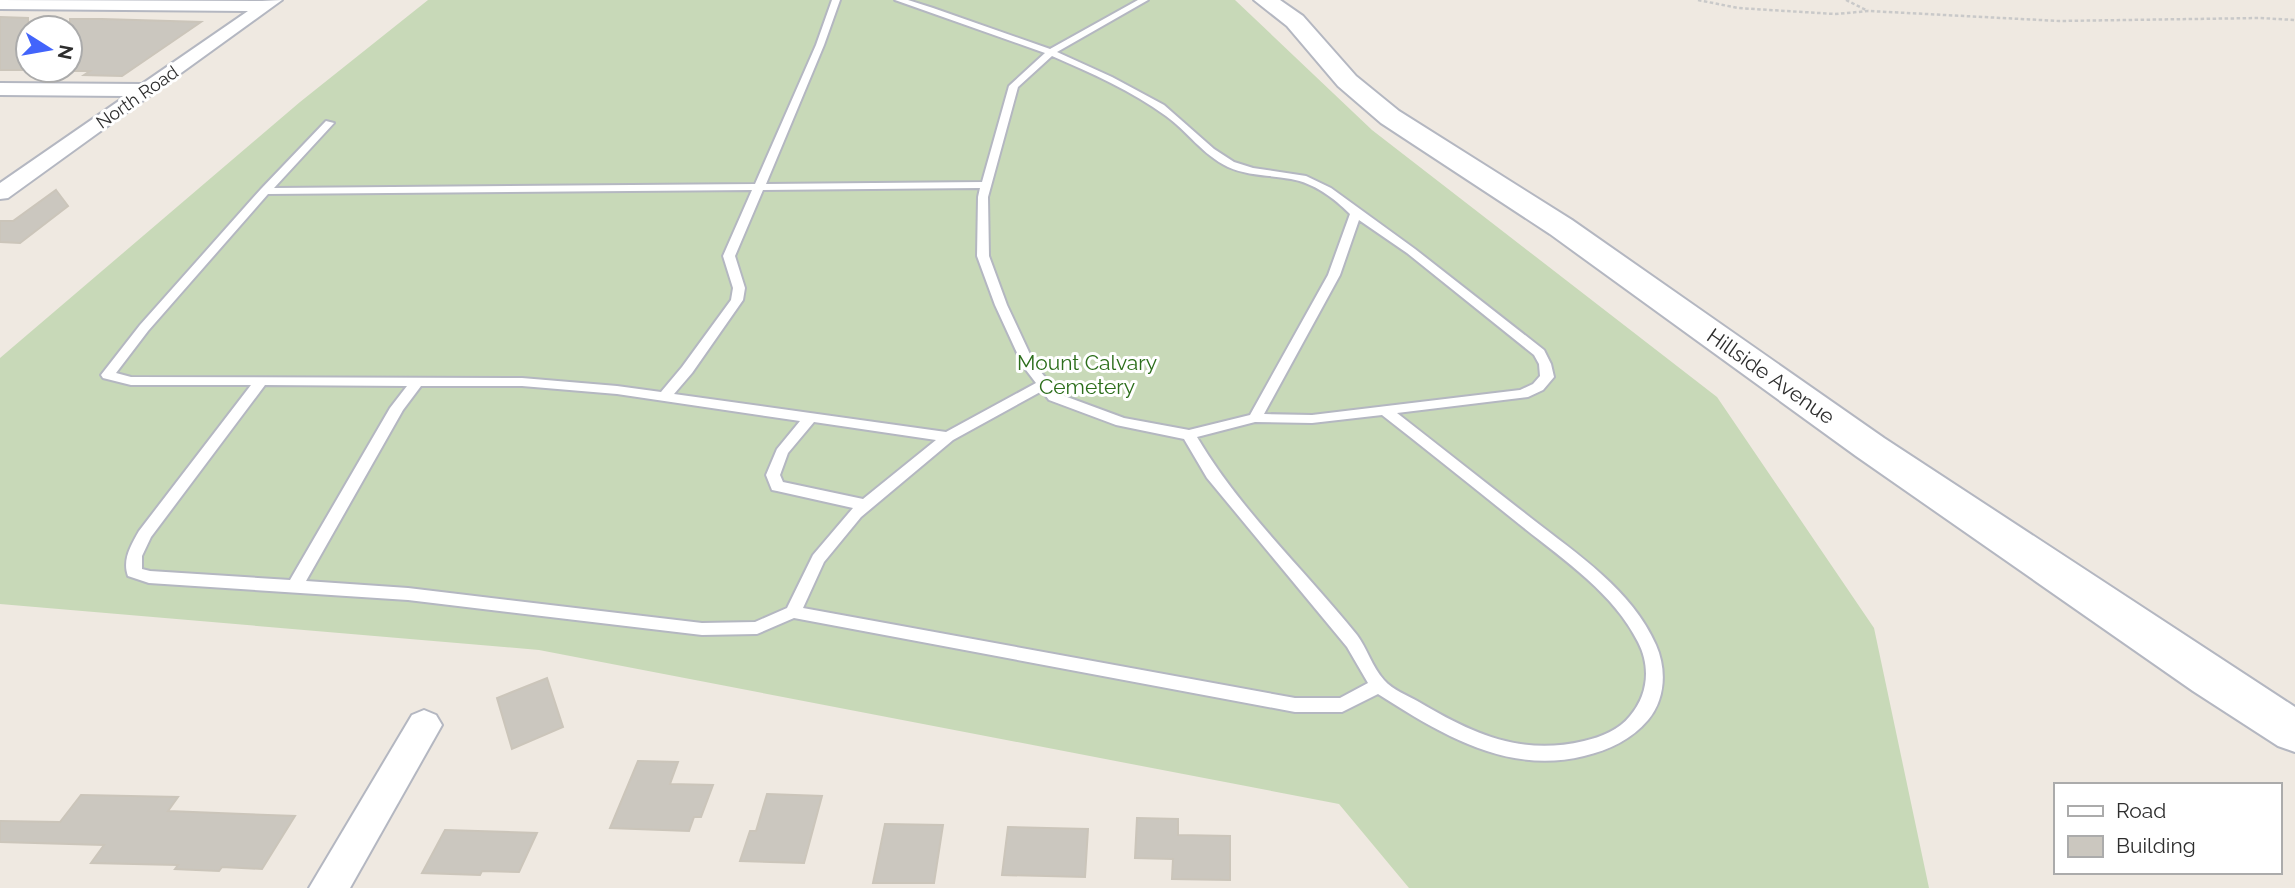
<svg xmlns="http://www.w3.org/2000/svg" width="2295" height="888" font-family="Raleway,sans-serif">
<rect width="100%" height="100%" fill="#efe9e1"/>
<path fill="#c8d9b8" d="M428,0H1235L1372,130L1717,397L1874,628L1929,888H1409L1339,804L539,650L0,604V358L300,102Z"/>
<g fill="#cbc7bf" stroke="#cbc5ba" stroke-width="2">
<path d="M0,17L28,18V70H0Z"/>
<path d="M70,19H102L201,22L122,76L84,75L90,71H70Z"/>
<path d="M56,190L68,206L20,243L0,242V221H13Z"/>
<path d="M547,678L563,727L512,749L497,698Z"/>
<path d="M638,761L678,762L670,784L713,785L701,817H694L689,831L610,828Z"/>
<path d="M767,794L822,796L804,863L740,861L750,831H756Z"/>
<path d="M81,795L178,797L168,811L295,816L262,869L222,867L219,871L175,869L178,865L91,863L104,845L0,842V821L60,822Z"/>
<path d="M1137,818L1178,819V835L1230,836V880L1172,879L1173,859L1135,858Z"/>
<path d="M885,824L943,825L934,883H873Z"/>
<path d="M1008,827L1088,829L1085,877L1002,875Z"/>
<path d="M445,830L537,833L519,872L482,871L480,875L422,873Z"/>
</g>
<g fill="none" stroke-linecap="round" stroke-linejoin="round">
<g stroke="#b4b7c1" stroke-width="4">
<path id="service" d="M832,0H840L824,45L766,184L982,182L1009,86L1045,53L895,0H908L933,8L1050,49L1138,0H1148L1057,52L1112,77L1164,105L1214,149L1234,162L1253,168L1306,176L1331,188L1415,249L1544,350L1551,364L1554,377L1543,390L1528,397L1397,413C1442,448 1486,483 1531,518C1577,554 1632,590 1656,645C1667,670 1665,700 1648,720C1631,740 1609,750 1584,756C1507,775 1441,734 1378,694L1342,712H1295L794,618L757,634L702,635L408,600L149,583L128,576C122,560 131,545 139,531L251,385H131L103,378L101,375L140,325L261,189L326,121L334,123L274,188L755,184L816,45ZM1052,56C1091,73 1132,91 1166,116C1187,131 1203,155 1228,167C1248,176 1270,175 1291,179C1314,183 1334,198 1350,214L1328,275L1250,415L1189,430L1124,418L1059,394L1035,365L1007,305L989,256L988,197L1018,87ZM980,188L978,197L977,256L995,305L1023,366L1036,383L946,432L674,394L692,373L743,300L745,288L735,256L763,190ZM752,190L723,256L733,288L731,300L682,367L661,392L617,386L522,378L131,377L116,373L148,331L268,194ZM1359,220L1407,253L1534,355L1539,364L1540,376L1533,384L1520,390L1312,415L1264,414L1340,275ZM265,385L407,386L390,408L290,580L150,571L142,569V556L151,537ZM421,386H522L617,394L800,421L777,449L766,475L772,490L777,491L853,508L813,555L787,608L755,622L702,623L408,588L306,581L403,410ZM1042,391L1049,400L1116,425L1184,439L1207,478L1347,647L1368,683L1340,698H1295L803,608L824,562L861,517L953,440ZM1382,415C1428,451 1473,487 1519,524C1561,558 1613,592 1638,642C1651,667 1648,695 1630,716C1619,730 1601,737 1584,741C1521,756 1473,734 1419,702C1409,696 1392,690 1384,680C1372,667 1367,648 1357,635C1304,569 1240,510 1197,437L1255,422L1312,423ZM814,422L936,440L863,499L783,482L780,475L788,453Z"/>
</g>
<g stroke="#b4b7c1" stroke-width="4">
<g id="minor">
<path d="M0,0L262,1L282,0L8,198L0,199V183L126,96L0,95V83L142,84L248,11L0,9Z"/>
<path d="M424,710L436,715L442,725L350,888H309L412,715Z"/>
</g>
</g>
<g stroke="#b4b7c1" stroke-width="4">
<path id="secondary" d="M1254,0H1280L1303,16L1356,76L1399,111L1572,220L1884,438L2295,707V752L2278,746L2193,691L1856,456L1550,234L1381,123L1338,86L1287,26Z"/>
</g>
<g stroke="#c9c9c9" stroke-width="2.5" stroke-dasharray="3.5 2.5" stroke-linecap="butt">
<path d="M1698,0L1738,8L1835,14L1869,11L2059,21L2260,18L2295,20"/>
<path d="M1846,0L1868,11"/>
</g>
<use href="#service" fill="#fff" fill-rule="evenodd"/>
<use href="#minor" fill="#fff" fill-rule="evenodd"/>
<use href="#secondary" fill="#fff" fill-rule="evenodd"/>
</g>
<g text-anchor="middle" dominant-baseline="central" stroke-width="6" stroke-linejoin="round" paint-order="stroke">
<g font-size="18" fill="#2e2e2e" stroke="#fff">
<text transform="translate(137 97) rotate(-35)">North Road</text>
</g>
<g font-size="21" fill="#2c6e1b" stroke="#fff">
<text x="1087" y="362">Mount Calvary<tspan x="1087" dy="24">Cemetery</tspan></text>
</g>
<g font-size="21" fill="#2e2e2e" stroke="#fff">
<text transform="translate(1771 376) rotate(35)">Hillside Avenue</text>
</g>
</g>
<rect x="2054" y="783" width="228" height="91" fill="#ffffff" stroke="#ababab" stroke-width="2"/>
<rect x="2068" y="806" width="35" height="10" fill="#ffffff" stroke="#ababab" stroke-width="2"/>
<text x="2116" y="818" font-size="21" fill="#2e2e2e">Road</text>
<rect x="2068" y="836" width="35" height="21" fill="#cbc7bf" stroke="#ababab" stroke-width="2"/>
<text x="2116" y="853" font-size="21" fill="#2e2e2e">Building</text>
<g transform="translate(49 49) rotate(101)"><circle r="33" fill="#ffffff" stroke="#ababab" stroke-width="2"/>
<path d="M0-5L12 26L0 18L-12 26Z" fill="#4264fb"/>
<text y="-10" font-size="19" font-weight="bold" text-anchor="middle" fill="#2e2e2e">N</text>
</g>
</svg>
